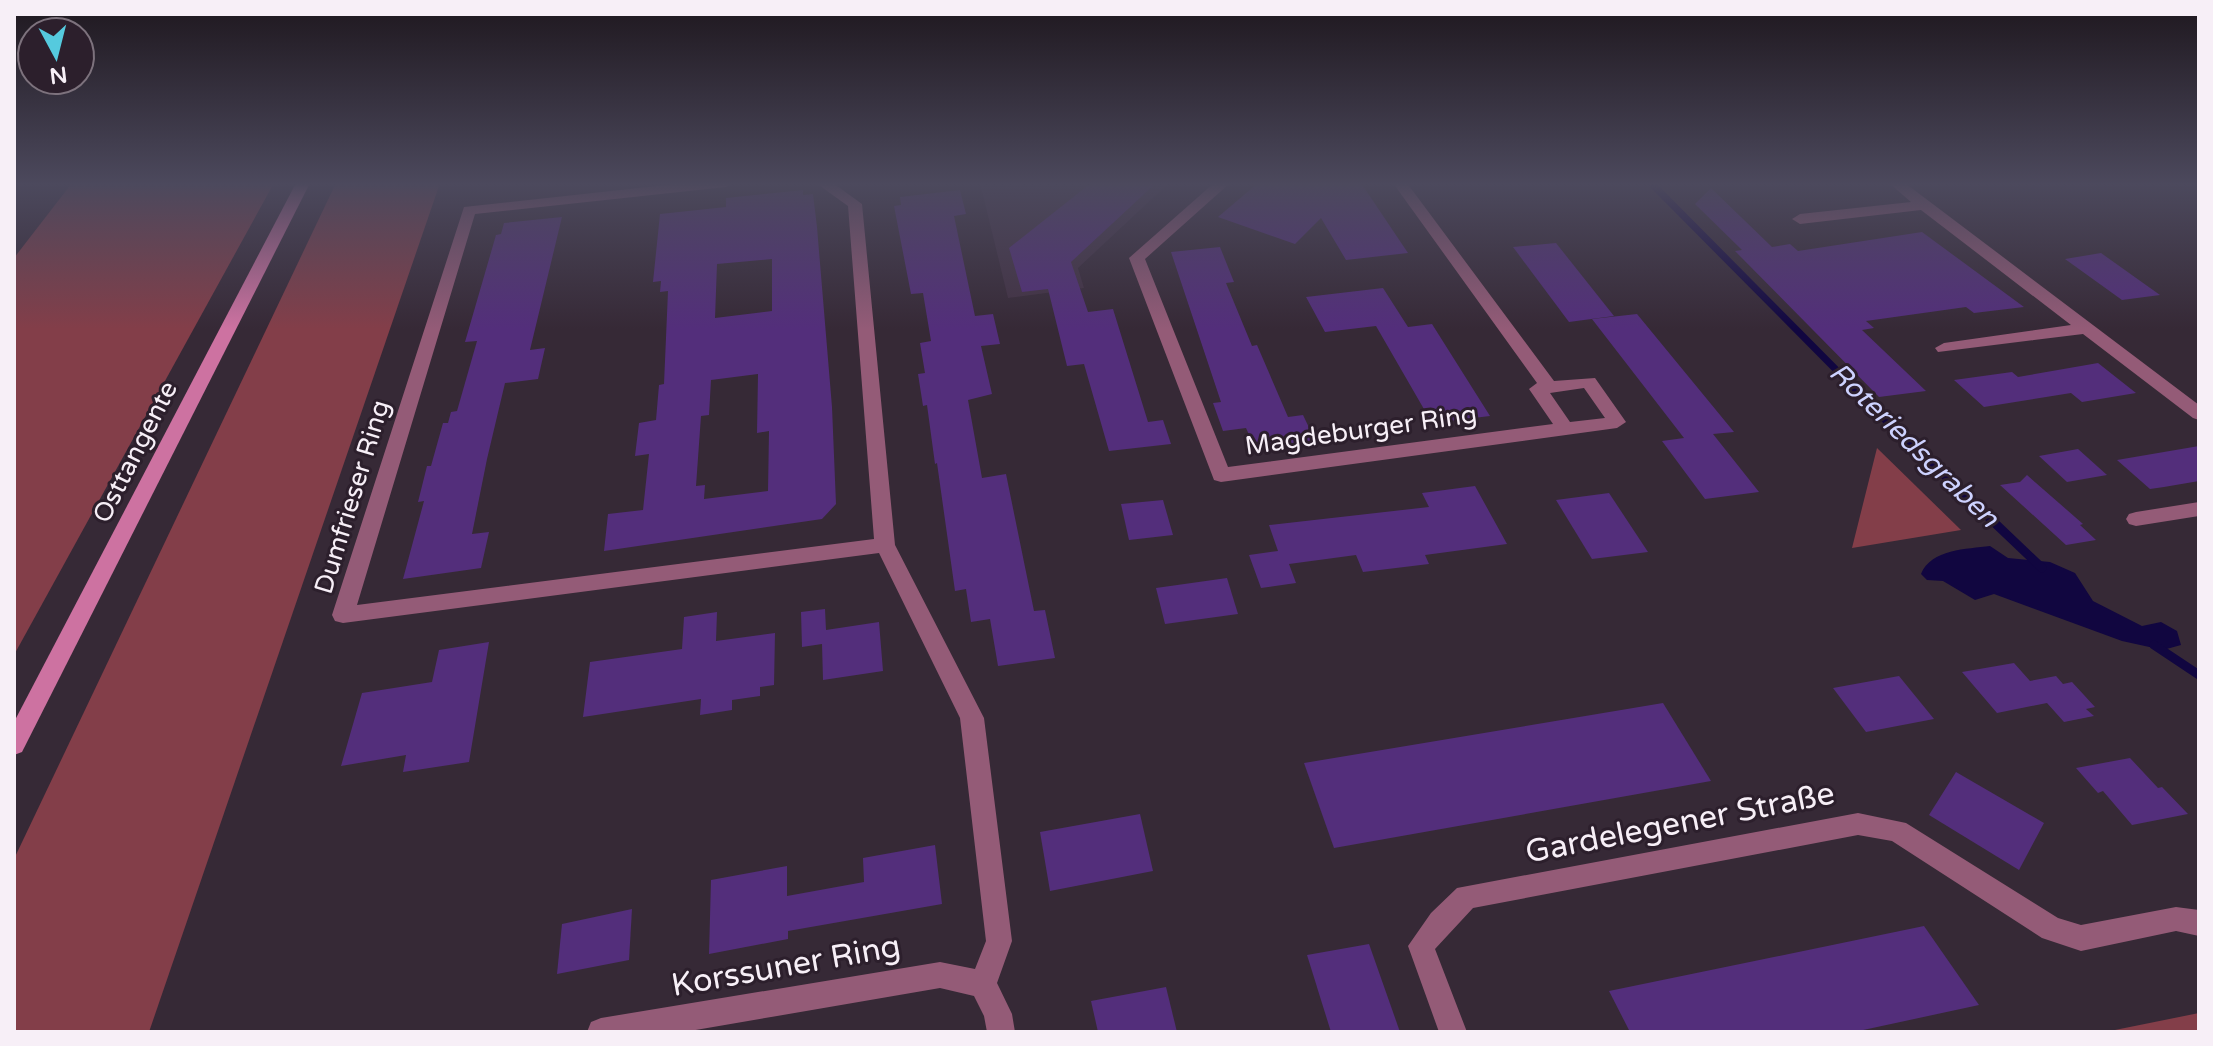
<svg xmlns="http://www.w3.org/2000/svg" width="2213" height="1046" font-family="'Varela Round',sans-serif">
<rect width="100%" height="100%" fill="#362936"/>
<path fill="#423143" d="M980,183H1169L1078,268L1084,288L1008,298Z"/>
<g fill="#833e49">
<path d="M72,183H274L14,655V258Z"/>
<path d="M336,183H440L149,1032H14V859Z"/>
<path d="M1877,448L1961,530L1852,548Z"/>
<path d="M2199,1013V1032L2110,1031Z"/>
</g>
<path fill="#110640" d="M1990,546L2008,558L2050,562L2075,573L2093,601L2142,626L2161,622L2177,631L2181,645L2163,650L2122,641L1994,594L1975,600L1943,581L1927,580L1921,574C1931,549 1967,549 1990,546Z"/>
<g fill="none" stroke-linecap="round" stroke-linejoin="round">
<path stroke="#110640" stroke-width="7" d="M1651,183L1876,410"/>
<g stroke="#110640" stroke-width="9">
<path d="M1874,408L2042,568"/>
<path d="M2154,645L2199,675"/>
</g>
</g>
<g fill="#532e7b" fill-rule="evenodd">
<path d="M1091,183H1156L1071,262L1088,312L1113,309L1148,422L1163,420L1171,444L1109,451L1084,364L1067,366L1048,289L1022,292L1009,248Z"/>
<path d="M1258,183H1361L1408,253L1346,260L1321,218L1295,244L1218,217Z"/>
<path d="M1711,188L1772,247L1790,244L1798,251L1922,232L2024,307L1974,313L1966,307L1866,321L1874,328L1862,330L1926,391L1879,397L1735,251L1742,250L1695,204Z"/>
<path d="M803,190V195L813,194L817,227L832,407L836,504L822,519L604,551L608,514L643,510L649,454L635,456L639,423L656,420L659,385L664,384L668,291L660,292L661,281L653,282L660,214L726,207V198ZM772,259V311L715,318L717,264ZM758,374L757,433L769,431L768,491L704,499L705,485L696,486L701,416L709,415L711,380Z"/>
<path d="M960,190L966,214L954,216L975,316L993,314L1000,344L981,346L992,394L968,400L982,478L1006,474L1034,611L1045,610L1055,658L998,666L990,619L971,622L966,589L955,591L937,463L935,464L927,405L923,406L918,374L925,373L920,343L931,341L923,293L911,294L894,206L901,205L900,197Z"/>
<path d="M562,217L530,350L545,348L538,379L505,383L487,459L472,534L489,532L481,568L403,579L424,501L418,502L427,466H431L443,423H448L451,412L457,411L477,341L465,342L496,235L501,234L504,223Z"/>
<path d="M1556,243L1614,316L1569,322L1513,247Z"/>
<path d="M1220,247L1234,282L1226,283L1252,346L1257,345L1288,417L1303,415L1315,440L1255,448L1246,428L1223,431L1213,403L1221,402L1171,252Z"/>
<path d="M2101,253L2160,295L2122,300L2065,259Z"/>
<path d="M1383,288L1408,327L1432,324L1490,416L1432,423L1376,326L1325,332L1306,297Z"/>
<path d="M1637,314L1734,432L1713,434L1759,492L1705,499L1662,441L1684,438L1592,319Z"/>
<path d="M2098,363L2136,393L2082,402L2071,393L1984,407L1954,380L2012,372L2018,377Z"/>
<path d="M2199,446V481L2164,487L2150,489L2117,460Z"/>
<path d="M2078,449L2107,475L2067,482L2039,456Z"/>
<path d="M2027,475L2083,524L2080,525L2096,540L2066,545L2000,485L2020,482Z"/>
<path d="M1475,486L1507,544L1425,555L1429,564L1363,572L1356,555L1289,564L1296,583L1261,588L1249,555L1278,551L1269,525L1429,507L1422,493Z"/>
<path d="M1609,493L1648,552L1592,559L1556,500Z"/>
<path d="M1163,500L1173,535L1129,540L1121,504Z"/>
<path d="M1227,578L1238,614L1165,624L1156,588Z"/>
<path d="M825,609L826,630L879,622L883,671L823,680L822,644L802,647L801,612Z"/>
<path d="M717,612L716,641L775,633L774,685L760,687V696L732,700V710L700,715L701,699L583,717L590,662L682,649L684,617Z"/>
<path d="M489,642L469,762L403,772L406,755L341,766L362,693L432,682L439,650Z"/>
<path d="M2014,663L2030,681L2056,676L2063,684L2072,682L2095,707L2086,709L2094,716L2064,722L2047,703L1997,713L1962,672Z"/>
<path d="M1899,676L1934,719L1866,732L1833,688Z"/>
<path d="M1663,703L1711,781L1334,848L1304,763Z"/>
<path d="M2130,758L2158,788L2162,787L2188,814L2132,825L2103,791L2098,793L2076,768Z"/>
<path d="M1956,772L2044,823L2019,870L1929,815Z"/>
<path d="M1140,814L1153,871L1050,891L1040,832Z"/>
<path d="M935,845L942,904L788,931V939L709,954L711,880L787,866V896L864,882L863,858Z"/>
<path d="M632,909L629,960L557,974L562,924Z"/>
<path d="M1924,926L1979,1005L1854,1032H1630L1609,991Z"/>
<path d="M1369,944L1400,1032H1331L1307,955Z"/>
<path d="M1166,987L1177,1032H1098L1091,1001Z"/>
</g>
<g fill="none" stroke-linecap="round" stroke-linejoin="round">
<g fill="#945b77" fill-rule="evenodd">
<path d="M684,183H733L726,187L475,214L357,605L874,539L848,206L816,183H833L862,204L895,545L984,718L1012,941L997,983L1012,1014L1015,1032H987L984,1016L974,996L940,988L684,1032H587L591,1022L601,1018L940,962L975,969L986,941L960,718L879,553L343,623L335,621L332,615L464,207Z"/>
<path d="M1214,183H1230L1145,259L1228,467L1553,424L1529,389L1537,383L1393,183H1407L1554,381L1595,378L1626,422L1617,428L1221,482L1214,480L1129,258ZM1584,388L1605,418L1570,422L1550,393Z"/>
<path d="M1889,183H1905L2199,405V420L2193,418L2083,334L1938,352L1935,348L1944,343L2071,325L1921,210L1800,224L1792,219L1800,214L1911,202Z"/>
<path d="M2199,502V516L2136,526L2129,524L2126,519L2129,514L2136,512Z"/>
<path d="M1858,813L1906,823L2058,918L2081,925L2176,907L2199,910V936L2176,931L2081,951L2042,938L1892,841L1858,835L1473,908L1435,949L1467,1032H1439L1408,946L1431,913L1457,888Z"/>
</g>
<path fill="#cd72a1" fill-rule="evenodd" d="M296,183H310L22,752L14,755V722Z"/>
</g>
<linearGradient id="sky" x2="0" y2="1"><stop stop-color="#1e171e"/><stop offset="0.56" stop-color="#4c495d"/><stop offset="1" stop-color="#4c495d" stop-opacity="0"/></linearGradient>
<rect width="2213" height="329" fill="url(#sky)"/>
<g text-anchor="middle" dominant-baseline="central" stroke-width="6" stroke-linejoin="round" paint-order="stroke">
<g font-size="26" fill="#f7eff7" stroke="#2c1f2c">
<text transform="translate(1361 430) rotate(-8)">Magdeburger Ring</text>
<text transform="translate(135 452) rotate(-63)">Osttangente</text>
<text transform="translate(352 497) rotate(-73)">Dumfrieser Ring</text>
</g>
<g font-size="28" font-style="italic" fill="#cdd2ff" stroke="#2c1f2c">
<text transform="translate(1914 445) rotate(44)">Roteriedsgraben</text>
</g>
<g font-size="32" fill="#f7eff7" stroke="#2c1f2c">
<text transform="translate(1680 823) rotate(-11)">Gardelegener Straße</text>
<text transform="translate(786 966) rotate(-10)">Korssuner Ring</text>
</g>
</g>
<rect width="2213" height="1046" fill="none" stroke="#f7eff7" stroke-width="32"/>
<g transform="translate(56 56) rotate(173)"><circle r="38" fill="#2c1f2c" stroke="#7d727d" stroke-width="2"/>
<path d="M0-6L14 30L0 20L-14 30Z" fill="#55cade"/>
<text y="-12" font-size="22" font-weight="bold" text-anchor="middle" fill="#f7eff7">N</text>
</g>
</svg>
